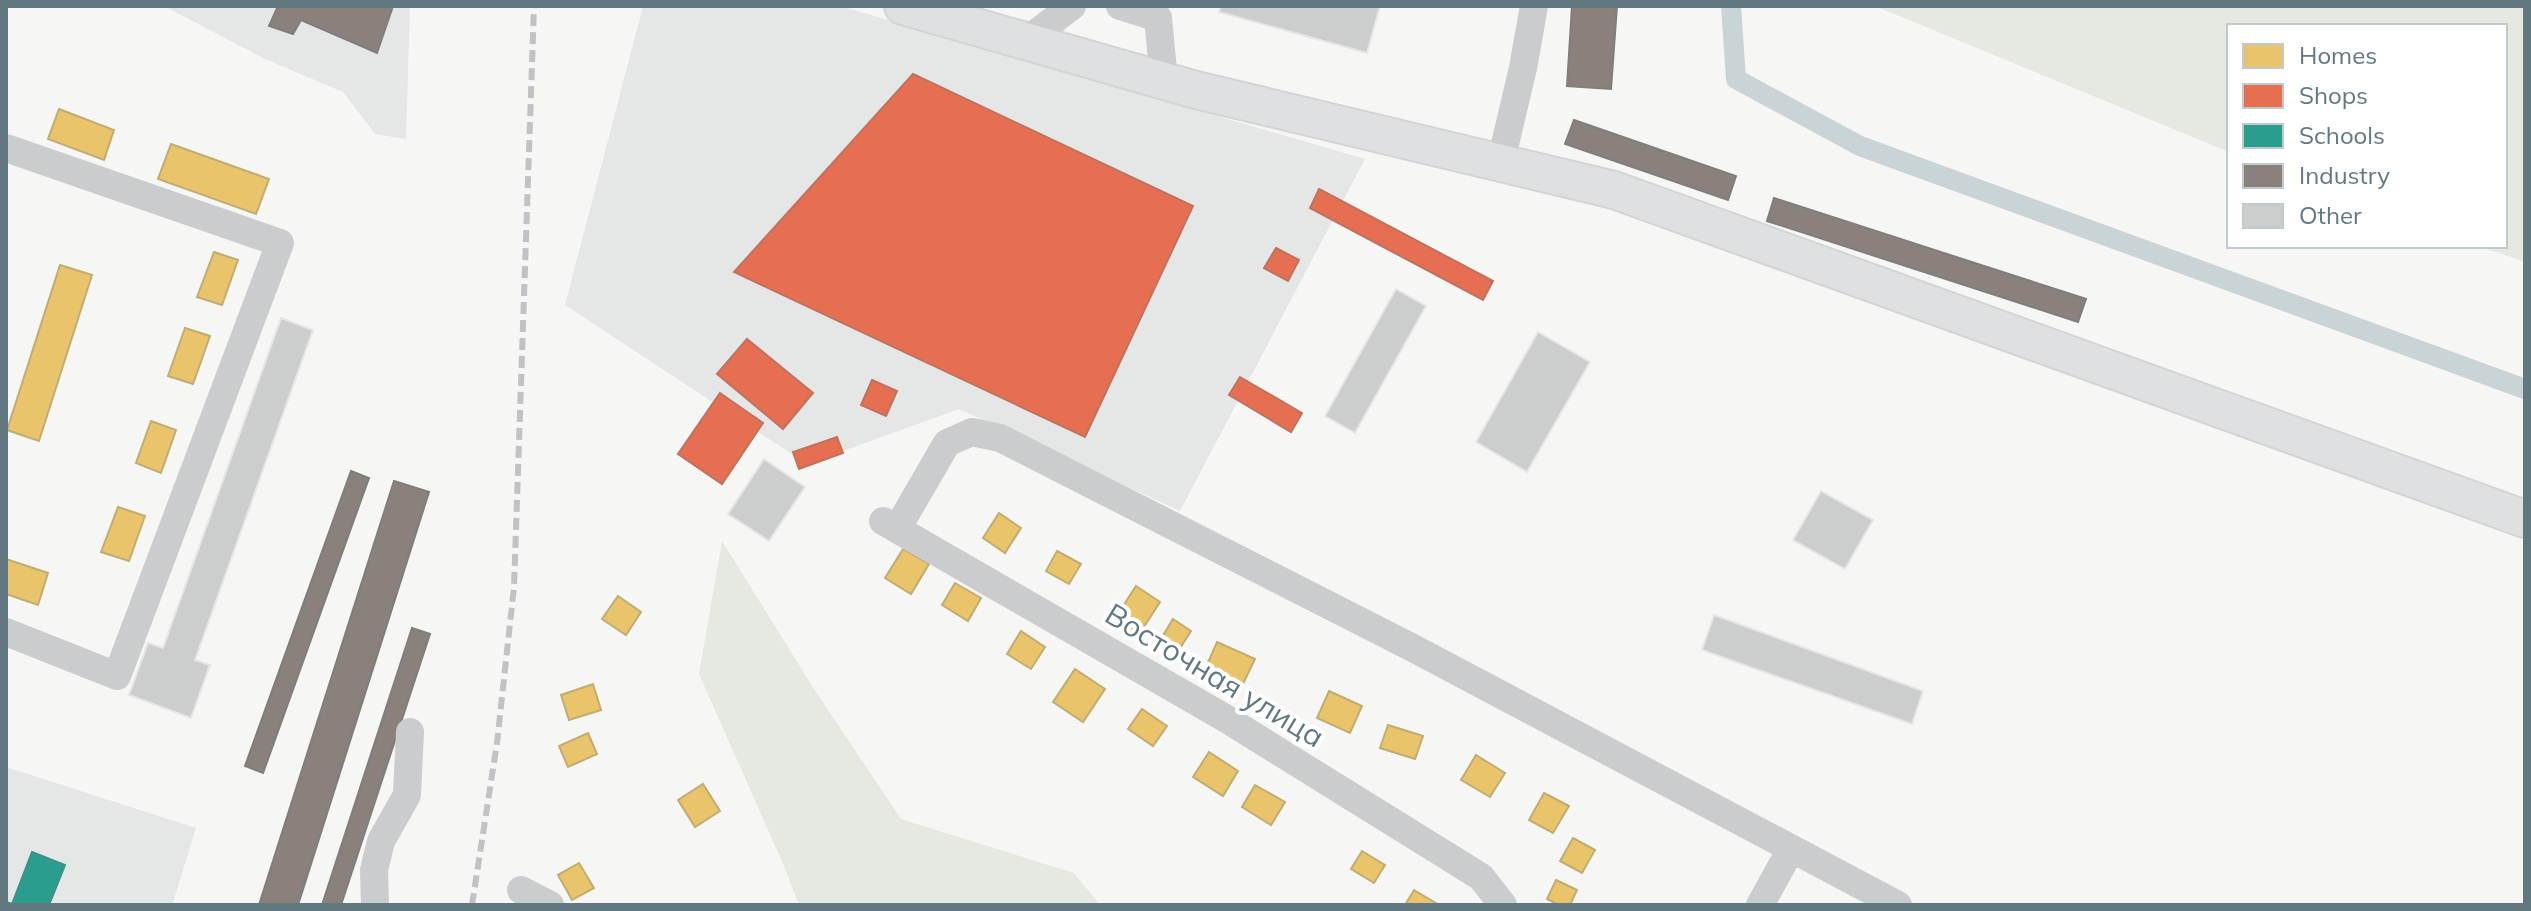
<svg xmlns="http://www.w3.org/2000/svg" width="2531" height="911" font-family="Mulish,sans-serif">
<rect width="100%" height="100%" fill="#f6f6f5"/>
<g fill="#e5e7e6">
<path d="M164,6H410L406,139L375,134L343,92L265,59Z"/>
<path d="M643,6H840L1365,159L1180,511L959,409L807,464L565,305Z"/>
<path d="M6,767L196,828L172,905H6Z"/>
</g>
<g fill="#e6e8e2">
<path d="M1875,6H2525V262L2479,246H2505V26H2229V152Z"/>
<path d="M722,541L814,689L901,819L1074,873L1100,905H799L784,866L699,674Z"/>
</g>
<g fill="#e9c46a" stroke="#c0ad71" stroke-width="2">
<path d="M59,109L114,130L104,160L48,139Z"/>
<path d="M171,144L269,179L256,214L158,179Z"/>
<path d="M214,252L238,260L222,305L197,297Z"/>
<path d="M60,265L92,275L39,441L7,430Z"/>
<path d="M185,328L210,336L193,384L168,376Z"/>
<path d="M151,421L176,430L161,473L136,463Z"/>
<path d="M118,507L145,516L129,561L101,552Z"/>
<path d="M999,513L1021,528L1005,553L983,538Z"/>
<path d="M903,549L929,564L911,594L885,578Z"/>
<path d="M1057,551L1081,564L1069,584L1046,571Z"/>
<path d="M6,559L48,573L38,605L6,594Z"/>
<path d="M955,583L981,598L968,621L942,605Z"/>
<path d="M1136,586L1160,602L1138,636L1114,620Z"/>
<path d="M618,596L641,612L626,635L602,619Z"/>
<path d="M1173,619L1191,631L1177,653L1159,642Z"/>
<path d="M1021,631L1045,647L1031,669L1007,654Z"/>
<path d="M1217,642L1255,659L1243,684L1206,667Z"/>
<path d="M1075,669L1105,689L1083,722L1053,702Z"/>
<path d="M593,684L601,710L569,720L561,695Z"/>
<path d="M1329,691L1362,706L1350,733L1317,718Z"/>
<path d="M1142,709L1167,726L1153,746L1128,729Z"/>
<path d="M1388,725L1423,736L1415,759L1380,748Z"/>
<path d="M588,733L597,754L568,767L559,746Z"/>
<path d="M1209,752L1238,771L1223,796L1193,777Z"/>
<path d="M1476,755L1505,773L1490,797L1461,780Z"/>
<path d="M703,784L720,811L695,827L678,800Z"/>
<path d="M1255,785L1285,802L1271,825L1242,807Z"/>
<path d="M1544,793L1569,806L1553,833L1529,820Z"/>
<path d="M1573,838L1595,850L1582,873L1560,861Z"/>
<path d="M1362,851L1385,865L1374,883L1351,869Z"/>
<path d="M579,863L594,888L572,900L558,875Z"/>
<path d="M1556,880L1577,890L1570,905H1559L1547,899Z"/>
<path d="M1414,890L1439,905H1405Z"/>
</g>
<g fill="#e76f51" stroke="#bf725f" stroke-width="2">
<path d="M913,74L1193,206L1085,437L734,272Z"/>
<path d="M1319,189L1493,281L1483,300L1310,208Z"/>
<path d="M1276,248L1299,260L1288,281L1264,268Z"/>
<path d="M747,339L813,393L783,429L717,374Z"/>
<path d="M1240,377L1302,413L1291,432L1229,395Z"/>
<path d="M872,380L897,391L886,416L861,405Z"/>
<path d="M720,393L763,423L722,484L678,454Z"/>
<path d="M837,437L843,453L799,469L793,452Z"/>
</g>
<path fill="#2a9d8f" stroke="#3a928b" stroke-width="2" d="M32,852L65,865L49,905H6V902L12,904Z"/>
<g fill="#8a817c" stroke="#7e7e7e" stroke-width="2">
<path d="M278,6H393L377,53L301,20L293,34L269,26Z"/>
<path d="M1572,6H1617L1611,89L1567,86Z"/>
<path d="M1574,120L1736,176L1728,200L1565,144Z"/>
<path d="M1774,198L2086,299L2078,322L1767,221Z"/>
<path d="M351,471L369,478L263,773L245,766Z"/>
<path d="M394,481L429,492L298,905H259Z"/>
<path d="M412,628L430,634L341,905H322Z"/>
</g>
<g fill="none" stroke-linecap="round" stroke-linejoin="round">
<path stroke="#c8d4d6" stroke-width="20" d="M1731,6L1736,79L1860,146L2525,389"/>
</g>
<g fill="#cccece" stroke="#e6e6e5" stroke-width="2">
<path d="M1221,6H1380L1367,53L1219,12Z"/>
<path d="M1396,289L1426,306L1355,433L1325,416Z"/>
<path d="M281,318L313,330L195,660L210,665L191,718L129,695L148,643L163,648Z"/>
<path d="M1538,332L1590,362L1527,472L1476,442Z"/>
<path d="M764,459L805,487L769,541L728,514Z"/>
<path d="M1821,491L1873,520L1845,569L1793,540Z"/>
<path d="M1714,615L1923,691L1912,724L1702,650Z"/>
</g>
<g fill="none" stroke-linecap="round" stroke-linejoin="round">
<g stroke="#d3d4d5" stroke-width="40">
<path id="major" d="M903,6L1196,90L1614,190L2525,519"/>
</g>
<g stroke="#cbcccd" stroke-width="28">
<path d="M1120,6L1158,18L1164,81"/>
<path d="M1026,41L1072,6"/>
<path d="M6,148L280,243L117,676L6,632"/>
<path d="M1501,161L1523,68L1534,6"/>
<path d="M883,521L1225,718L1481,877L1503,905"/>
<path d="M897,529L947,443L972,432L1000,438L1411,647L1898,905"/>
<path d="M521,890L550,905"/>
<path d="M375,905L374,870L381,841L407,795L410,732"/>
<path d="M1760,905L1791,849"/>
</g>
<use href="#major" stroke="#dfe0e1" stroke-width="36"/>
<path stroke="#c0c2c3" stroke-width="6" stroke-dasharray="12 6" stroke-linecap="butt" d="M472,905L497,743L514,587L534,6"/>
</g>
<g text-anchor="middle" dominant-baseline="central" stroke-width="8" stroke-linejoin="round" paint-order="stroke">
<g font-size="30" fill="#617881" stroke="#fff">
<text transform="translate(1215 675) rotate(31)">Восточная улица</text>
</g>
</g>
<rect width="2531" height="911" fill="none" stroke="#617881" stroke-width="16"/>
<rect x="2227" y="24" width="280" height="224" fill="#ffffff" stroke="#c0c9cd" stroke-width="2"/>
<rect x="2243" y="44" width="40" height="24" fill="#e9c46a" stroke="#c0c9cd" stroke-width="2"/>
<text x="2299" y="64" font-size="24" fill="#617881">Homes</text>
<rect x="2243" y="84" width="40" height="24" fill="#e76f51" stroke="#c0c9cd" stroke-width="2"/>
<text x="2299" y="104" font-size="24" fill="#617881">Shops</text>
<rect x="2243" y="124" width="40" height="24" fill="#2a9d8f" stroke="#c0c9cd" stroke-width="2"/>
<text x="2299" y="144" font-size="24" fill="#617881">Schools</text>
<rect x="2243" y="164" width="40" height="24" fill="#8a817c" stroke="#c0c9cd" stroke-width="2"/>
<text x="2299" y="184" font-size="24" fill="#617881">Industry</text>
<rect x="2243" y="204" width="40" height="24" fill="#cccece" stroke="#c0c9cd" stroke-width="2"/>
<text x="2299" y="224" font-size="24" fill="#617881">Other</text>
</svg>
